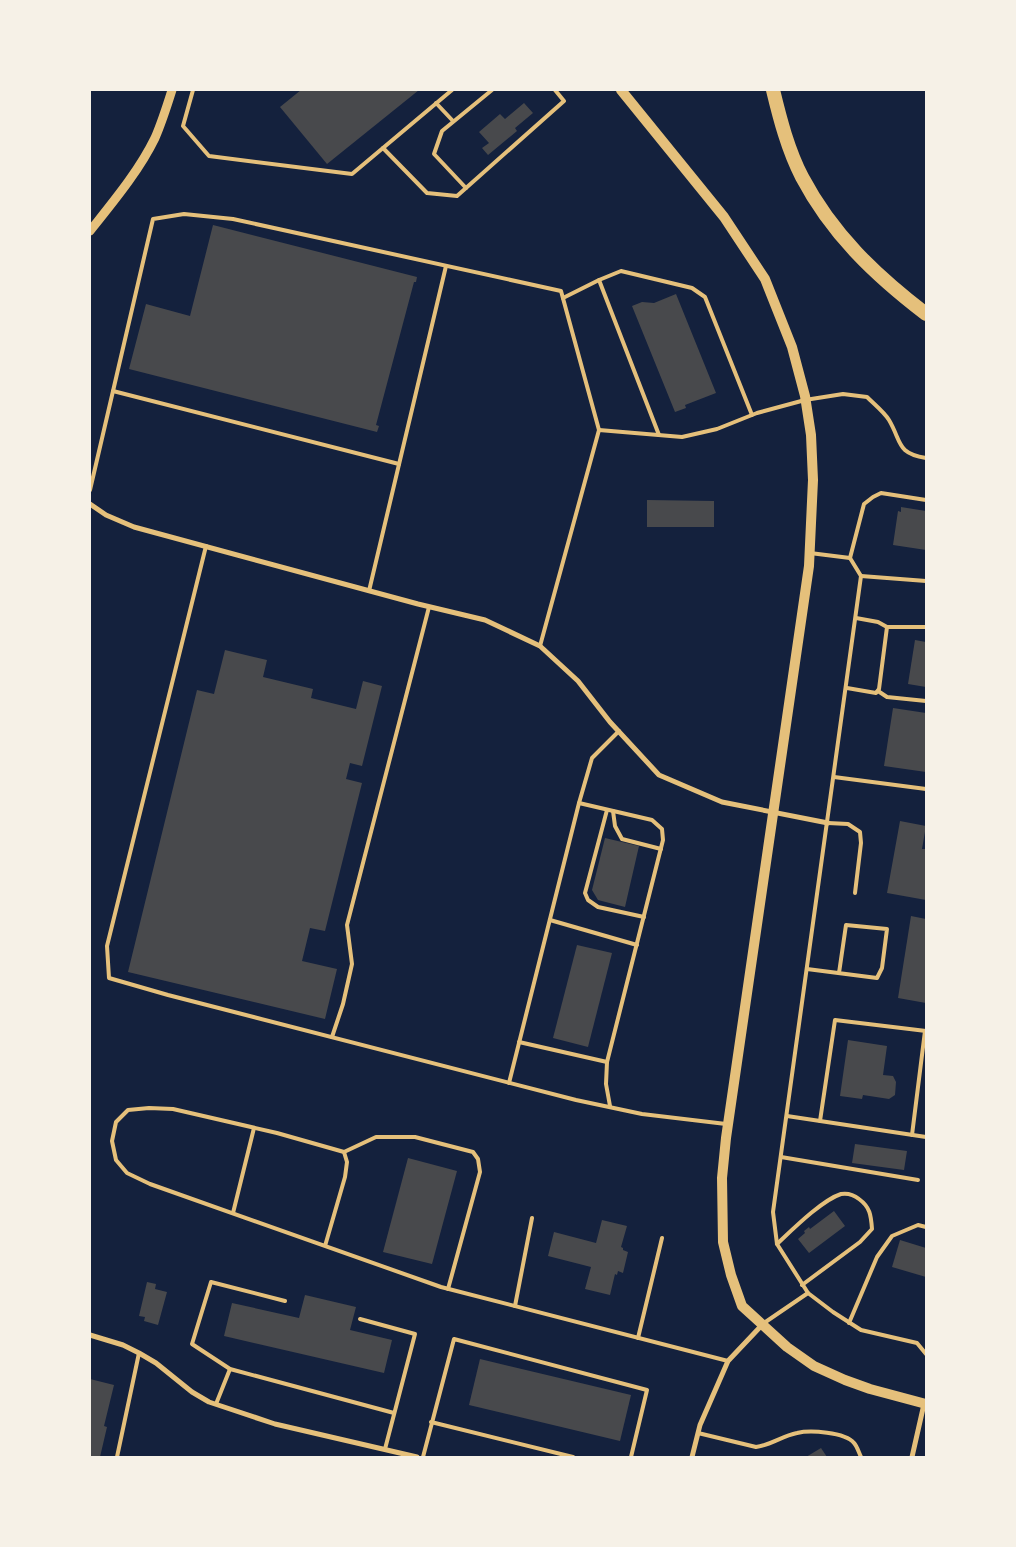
<svg xmlns="http://www.w3.org/2000/svg" width="1016" height="1547" font-family="Helvetica,sans-serif">
<rect width="100%" height="100%" fill="#14213d"/>
<g fill="#48494c">
<path d="M301,90H419L327,164L280,107Z"/>
<path d="M524,103L533,113L515,128L517,131L488,155L482,148L489,143L479,132L500,114L505,119Z"/>
<path d="M213,225L417,277L416,282H414L376,425L379,426L377,432L129,369L146,304L190,316Z"/>
<path d="M676,294L716,393L685,405L686,408L675,412L632,306L642,302L654,303Z"/>
<path d="M647,500L714,501V527H647Z"/>
<path d="M901,507L926,511V550L893,545L898,511L901,512Z"/>
<path d="M915,640L926,642V687L908,684Z"/>
<path d="M225,650L267,660L263,677L313,689L311,698L356,709L363,681L382,686L362,766L350,763L346,779L362,783L325,931L310,928L302,961L337,969L325,1019L128,972L197,690L214,694Z"/>
<path d="M893,708L926,713V772L884,766Z"/>
<path d="M900,821L926,826L922,849H926V900L887,893Z"/>
<path d="M605,838L639,846L625,907L598,900L592,890Z"/>
<path d="M911,916L926,919V1003L898,998Z"/>
<path d="M577,945L612,953L588,1047L553,1038Z"/>
<path d="M848,1040L887,1046L883,1075L893,1076L896,1082L895,1095L889,1099L863,1095L862,1099L840,1096Z"/>
<path d="M855,1144L907,1151L904,1170L852,1163Z"/>
<path d="M408,1158L457,1171L432,1264L383,1252Z"/>
<path d="M834,1211L845,1226L809,1253L798,1239L805,1233L804,1231L809,1227L810,1229Z"/>
<path d="M602,1220L627,1226L621,1247L623,1248V1250L628,1252L623,1273L618,1271L617,1275L615,1274L610,1295L585,1289L591,1267L548,1256L554,1232L596,1243Z"/>
<path d="M900,1240L926,1248V1277L892,1267Z"/>
<path d="M147,1282L156,1284L155,1289L167,1292L158,1325L144,1321L145,1317L139,1316Z"/>
<path d="M305,1295L356,1307L350,1330L392,1340L384,1373L224,1336L232,1303L299,1318Z"/>
<path d="M480,1359L631,1395L620,1441L469,1405Z"/>
<path d="M90,1379L114,1385L104,1426L107,1427L100,1457H90Z"/>
<path d="M821,1448L827,1457H806Z"/>
</g>
<g fill="none" stroke-linecap="round" stroke-linejoin="round">
<g stroke="#e5c07b" stroke-width="4">
<path d="M193,90L183,126L209,156L352,174L452,90"/>
<path d="M436,103L453,121"/>
<path d="M383,148L427,193L457,196L564,101L555,90"/>
<path d="M466,188L434,154L442,131L492,90"/>
<path d="M599,280L659,435"/>
<path d="M563,298L599,280L621,271L692,288L705,297L752,415"/>
<path d="M113,391L399,464"/>
<path d="M599,430L682,437L717,429L757,413L805,400L843,394L867,397C874,404 884,412 889,420C902,442 896,453 926,458"/>
<path d="M90,490L153,219L184,214L233,219L561,291L599,430L540,646"/>
<path d="M206,546L107,946L109,978L168,995L576,1100L642,1114L726,1124"/>
<path d="M810,553L850,558L861,576L773,1212L777,1244L808,1293L833,1312L861,1330L917,1343L926,1354"/>
<path d="M850,558L864,504L873,497L881,493L926,500"/>
<path d="M861,576L926,581"/>
<path d="M369,591L446,266"/>
<path d="M887,627H926"/>
<path d="M847,688L876,693L879,689L887,627L878,622L856,618"/>
<path d="M878,691L887,697L926,701"/>
<path d="M834,777L926,789"/>
<path d="M579,803L652,820L662,829L663,840L607,1062L606,1084L610,1106"/>
<path d="M607,810L585,893L588,900L598,907L644,917"/>
<path d="M613,811L615,826L622,839L661,849"/>
<path d="M828,823L848,824L860,832L861,843L855,893"/>
<path d="M550,920L637,945"/>
<path d="M807,969L877,978L882,968L887,929L846,925L839,973"/>
<path d="M332,1037L343,1004L352,964L347,925L429,607"/>
<path d="M519,1042L607,1062"/>
<path d="M509,1083L579,803L592,758L619,731"/>
<path d="M787,1116L926,1137"/>
<path d="M820,1121L835,1020L926,1031"/>
<path d="M912,1135L925,1031"/>
<path d="M344,1152L376,1137H415L473,1152L478,1159L480,1172L448,1289"/>
<path d="M781,1157L918,1180"/>
<path d="M233,1213L254,1128"/>
<path d="M777,1244C792,1230 822,1200 841,1194C847,1193 854,1195 859,1199C870,1207 871,1215 872,1229L860,1242L802,1285"/>
<path d="M325,1246L345,1177L347,1162L344,1152L277,1133L173,1109L149,1108L128,1110L116,1122L112,1141L116,1160L127,1173L150,1184L441,1287L728,1361"/>
<path d="M285,1301L211,1282L192,1344L230,1369L394,1413"/>
<path d="M515,1306L532,1218"/>
<path d="M360,1319L415,1334L385,1449"/>
<path d="M764,1323L808,1293"/>
<path d="M849,1323L877,1257L892,1236L918,1225L926,1227"/>
<path d="M638,1338L662,1238"/>
<path d="M216,1404L230,1369"/>
<path d="M431,1422L573,1457"/>
<path d="M698,1433L756,1447C771,1445 782,1436 797,1433C810,1430 845,1432 854,1443C857,1446 859,1453 861,1457"/>
<path d="M117,1457L139,1353"/>
<path d="M423,1457L454,1339L647,1390L631,1457"/>
</g>
<g stroke="#e5c07b" stroke-width="5">
<path d="M90,504L106,515L134,527L418,604L485,620L540,646L578,681L610,722L659,775L722,802L828,823"/>
<path d="M90,1335L123,1345L139,1353L156,1363L192,1392L209,1402L275,1424L417,1457"/>
<path d="M692,1457L700,1425L728,1361L762,1325"/>
<path d="M912,1457L924,1404"/>
</g>
<path stroke="#e5c07b" stroke-width="9" d="M90,231C113,202 139,171 155,138C162,122 167,106 172,90"/>
<path stroke="#e5c07b" stroke-width="10" d="M621,90L724,217L765,279L792,347L805,396L811,435L813,480L809,566L726,1138L722,1178L723,1242L731,1275L742,1306L787,1347L814,1366L845,1380L870,1389L926,1404"/>
<path stroke="#e5c07b" stroke-width="14" d="M773,90C780,119 788,150 802,177C832,234 875,275 926,314"/>
</g>
<rect width="1016" height="1547" fill="none" stroke="#f6f1e7" stroke-width="182"/>
</svg>
